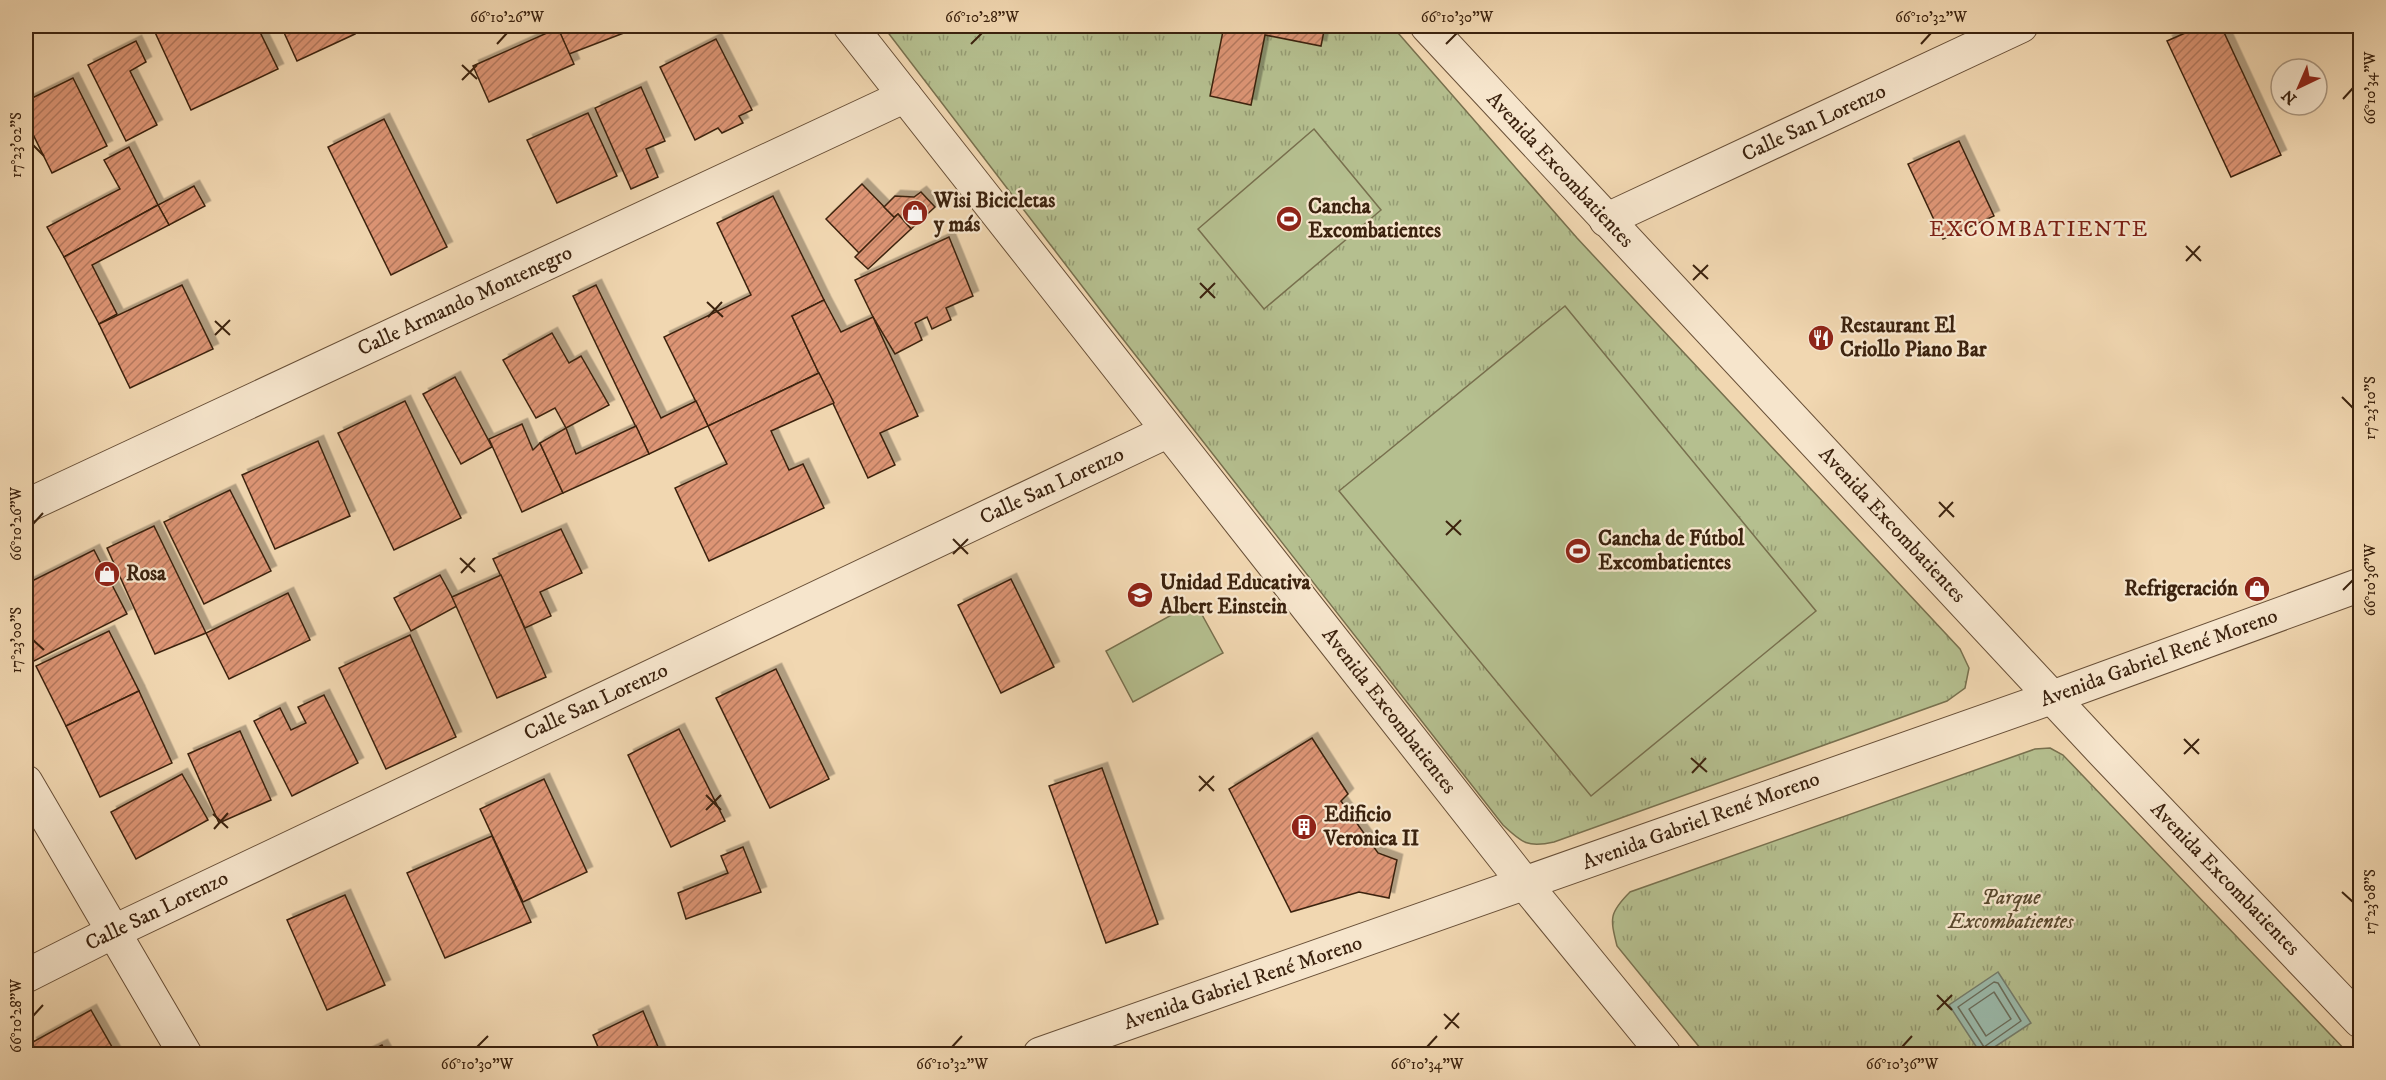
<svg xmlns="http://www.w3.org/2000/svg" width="2386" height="1080" font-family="'IM FELL DW Pica',serif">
<defs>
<pattern id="park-tufts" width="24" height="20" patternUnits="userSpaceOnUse" patternTransform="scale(1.5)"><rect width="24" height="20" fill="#b5bf8f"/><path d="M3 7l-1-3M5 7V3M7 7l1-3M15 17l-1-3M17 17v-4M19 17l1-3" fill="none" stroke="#949b73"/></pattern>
<pattern id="building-hatch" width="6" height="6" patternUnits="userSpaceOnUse" patternTransform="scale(1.5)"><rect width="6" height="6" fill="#dd9575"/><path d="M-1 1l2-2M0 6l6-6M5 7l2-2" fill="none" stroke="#b4795e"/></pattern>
<filter id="shadow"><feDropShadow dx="5.5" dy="-5.5" stdDeviation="0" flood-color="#0004"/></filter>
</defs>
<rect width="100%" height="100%" fill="#f1d7b1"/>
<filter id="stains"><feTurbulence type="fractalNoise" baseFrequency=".00333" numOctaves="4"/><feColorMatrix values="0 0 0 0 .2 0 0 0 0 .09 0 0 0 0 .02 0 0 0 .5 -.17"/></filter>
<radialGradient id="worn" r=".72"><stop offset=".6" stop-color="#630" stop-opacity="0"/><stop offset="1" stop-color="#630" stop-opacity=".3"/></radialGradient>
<g fill="url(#park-tufts)" stroke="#78704e" stroke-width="1.5">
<path d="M883,26H1392L1577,238L1960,649L1969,668L1965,688L1947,701L1554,842C1528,848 1522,843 1503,825L1108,320Z"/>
<path d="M2050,748L2063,755L2349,1054H1705L1617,946C1610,918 1609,913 1630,892L2035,749Z"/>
</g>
<g fill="#b5bf8f" stroke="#78704e" stroke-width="1.5">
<path d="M1314,129L1381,210L1264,309L1198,229Z"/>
<path d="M1565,306L1816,611L1591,796L1339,491Z"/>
<path d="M1195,602L1223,653L1133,702L1106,651Z"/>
</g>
<path fill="#9bbaab" stroke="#757d6c" stroke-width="1.5" d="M1998,972L2031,1023L1984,1054H1981L1949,1005Z"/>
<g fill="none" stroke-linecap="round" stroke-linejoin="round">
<g stroke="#6b6e5c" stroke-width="1.5">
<path d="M1994,982L1998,983L2021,1021L1984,1047L1958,1007Z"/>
<path d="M1994,992L2011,1019L1986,1036L1969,1009Z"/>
</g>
</g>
<g fill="url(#building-hatch)" stroke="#3b220e" stroke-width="1.5" filter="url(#shadow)">
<path d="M159,26H257L278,69L191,110L153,28Z"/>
<path d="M281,26H352L355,34L297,61Z"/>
<path d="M564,26H642L569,54L558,28Z"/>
<path d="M1224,26H1325L1321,46L1265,35L1251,105L1210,96Z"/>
<path d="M2201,26H2221L2281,155L2231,177L2167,41Z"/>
<path d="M558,28L574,64L489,102L473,66Z"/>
<path d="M716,39L752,110L739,116L743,123L722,133L718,128L695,140L660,67Z"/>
<path d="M136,41L146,62L130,71L157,125L126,141L88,65Z"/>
<path d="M73,78L107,146L52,173L26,120V101Z"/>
<path d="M641,87L665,141L646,149L658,177L631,189L595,108Z"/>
<path d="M588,113L617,176L557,203L527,140Z"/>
<path d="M384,119L447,247L391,275L328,147Z"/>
<path d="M1959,141L1994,216L1943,239L1908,164Z"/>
<path d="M129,147L158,205L64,257L47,227L120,189L104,160Z"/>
<path d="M862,184L895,218L859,253L826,219Z"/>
<path d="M194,186L205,206L169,225L158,205Z"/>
<path d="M921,192L935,207L911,229L898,214L894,217L884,207L895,196L914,197Z"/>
<path d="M773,196L824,300L792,316L819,373L708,426L664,337L751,295L717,223Z"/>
<path d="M158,205L169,225L92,265L117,314L99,324L64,257Z"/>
<path d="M898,214L911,229L868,269L855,257Z"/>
<path d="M949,237L973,296L946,308L951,320L932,329L927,317L915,323L922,340L895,354L873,317L855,280Z"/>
<path d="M182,285L213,349L130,388L99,324Z"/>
<path d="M596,285L661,418L696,401L708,426L649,454L573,296Z"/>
<path d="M824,300L841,332L873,317L918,416L880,433L895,465L868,478L792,316Z"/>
<path d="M552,333L569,363L581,356L609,405L566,428L555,408L536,418L503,360Z"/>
<path d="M819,373L834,403L771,431L789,470L803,464L824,508L709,561L675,488L727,464L708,426Z"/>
<path d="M455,377L492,447L461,464L423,394Z"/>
<path d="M405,401L461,518L394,550L338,433Z"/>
<path d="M522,424L533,450L540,443L563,493L522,512L489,439Z"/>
<path d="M636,426L649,454L563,493L540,443L566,428L576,454Z"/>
<path d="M318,441L350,516L275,549L242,475Z"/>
<path d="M230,490L271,571L204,604L164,522Z"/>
<path d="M154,526L206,633L155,654L107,548Z"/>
<path d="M561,529L582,573L540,592L551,616L525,628L493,559Z"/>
<path d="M94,550L127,614L26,665V584Z"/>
<path d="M440,575L457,606L411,631L394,598Z"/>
<path d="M501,575L546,677L497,698L452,597Z"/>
<path d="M1011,579L1054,667L1001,693L958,605Z"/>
<path d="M288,593L310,640L229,679L206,633Z"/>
<path d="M109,631L139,691L66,726L36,666Z"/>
<path d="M410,635L456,737L386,769L339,668Z"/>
<path d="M776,669L829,779L770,808L716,698Z"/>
<path d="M139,691L172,763L100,797L66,726Z"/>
<path d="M324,695L358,763L292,796L254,721L280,708L291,730L306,723L298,707Z"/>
<path d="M679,729L725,821L671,847L628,755Z"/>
<path d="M240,731L271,800L219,823L188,754Z"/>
<path d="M1312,738L1348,794L1341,801L1378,853L1397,860L1389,898L1359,892L1291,912L1229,789Z"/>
<path d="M1102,768L1158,924L1106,943L1049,786Z"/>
<path d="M182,774L208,820L136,859L111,812Z"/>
<path d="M544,779L587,872L523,902L480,809Z"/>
<path d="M492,836L531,922L445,958L407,873Z"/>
<path d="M743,847L761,892L686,919L678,893L728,873L721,856Z"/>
<path d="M345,895L385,985L327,1010L287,920Z"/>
<path d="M91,1010L116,1054H37L31,1043Z"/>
<path d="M643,1011L661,1054H601L593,1035Z"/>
<path d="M382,1045L387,1054H364Z"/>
</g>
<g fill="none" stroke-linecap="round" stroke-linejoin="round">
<g stroke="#684f37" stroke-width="35">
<g id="minor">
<path d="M850,26L1525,884L1664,1054"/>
<path d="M1427,26L2103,752L2360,1021"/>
<path d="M1606,220L2021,26"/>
<path d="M26,506L905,96"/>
<path d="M26,782L185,1054"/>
<path d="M26,976L113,932L1168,431"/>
</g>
</g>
<g stroke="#684f37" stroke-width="35">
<path id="tertiary" d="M1040,1054L2053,697L2360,585"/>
</g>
<use href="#minor" stroke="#f6e5cc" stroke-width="33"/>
<use href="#tertiary" stroke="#f6e5cc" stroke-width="33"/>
</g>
<path fill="none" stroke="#3b220e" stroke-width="2" d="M497,44L507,33M971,44L982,33M1446,44L1457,33M1921,44L1931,33M462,65L477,79M462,80L477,65M2343,99L2353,88M33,145L44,156M2186,246L2201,261M2186,261L2200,246M1693,265L1708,279M1693,280L1708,265M1200,283L1215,298M1200,298L1215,283M707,302L723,317M708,317L722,302M215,321L230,335M215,335L230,320M2342,397L2353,408M1939,502L1954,517M1939,517L1953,502M1446,521L1461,535M33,524L43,513M1446,535L1461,520M953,539L968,554M953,554L968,539M460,558L475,572M461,573L475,558M2343,590L2353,580M33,640L44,650M2184,739L2199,754M2184,754L2199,739M1691,758L1707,772M1692,773L1706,758M1199,776L1214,791M1199,791L1214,776M706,795L721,810M706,810L721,795M213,814L228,828M214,829L228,813M2342,892L2353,902M1937,995L1952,1010M1937,1010L1952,995M1444,1014L1459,1028M33,1016L43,1005M1445,1029L1459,1013M477,1047L488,1036M952,1047L962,1036M1427,1047L1437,1036M1902,1047L1912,1036"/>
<defs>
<g id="shop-disc" transform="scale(1.35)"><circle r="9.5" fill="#8f2418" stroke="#f6e5cc"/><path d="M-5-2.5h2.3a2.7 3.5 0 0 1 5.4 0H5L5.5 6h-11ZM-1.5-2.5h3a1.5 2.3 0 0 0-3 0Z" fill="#fff"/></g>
<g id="stadium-disc" transform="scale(1.35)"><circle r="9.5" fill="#8f2418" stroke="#f6e5cc"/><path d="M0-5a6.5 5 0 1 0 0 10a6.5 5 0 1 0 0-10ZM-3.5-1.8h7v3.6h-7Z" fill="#fff"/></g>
<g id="restaurant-disc" transform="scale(1.35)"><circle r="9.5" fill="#8f2418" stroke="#f6e5cc"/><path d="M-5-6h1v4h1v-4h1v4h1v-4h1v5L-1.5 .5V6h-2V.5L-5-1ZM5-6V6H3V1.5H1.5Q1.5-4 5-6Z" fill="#fff"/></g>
<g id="school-disc" transform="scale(1.35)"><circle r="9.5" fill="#8f2418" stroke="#f6e5cc"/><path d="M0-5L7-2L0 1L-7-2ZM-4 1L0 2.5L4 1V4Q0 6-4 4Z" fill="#fff"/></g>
<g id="building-disc" transform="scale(1.35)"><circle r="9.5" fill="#8f2418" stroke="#f6e5cc"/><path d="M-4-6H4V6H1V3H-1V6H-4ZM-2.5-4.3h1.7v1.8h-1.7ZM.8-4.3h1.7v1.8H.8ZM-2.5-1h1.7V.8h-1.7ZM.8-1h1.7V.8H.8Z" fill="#fff"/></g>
</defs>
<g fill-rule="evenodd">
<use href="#shop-disc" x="915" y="213"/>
<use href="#stadium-disc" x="1289" y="219"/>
<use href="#restaurant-disc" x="1821" y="338"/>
<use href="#stadium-disc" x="1578" y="551"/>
<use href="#shop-disc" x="107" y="574"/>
<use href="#shop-disc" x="2257" y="589"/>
<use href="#school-disc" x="1140" y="595"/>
<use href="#building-disc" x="1304" y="827"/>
</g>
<g text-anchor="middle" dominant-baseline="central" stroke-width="4.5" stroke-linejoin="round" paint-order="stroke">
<g font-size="21" fill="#3b220e" stroke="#f6e5cc">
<text transform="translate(1814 123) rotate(-25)">Calle San Lorenzo</text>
<text transform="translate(1560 170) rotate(47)">Avenida Excombatientes</text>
<text transform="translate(465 301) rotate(-25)">Calle Armando Montenegro</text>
<text transform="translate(1052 486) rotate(-25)">Calle San Lorenzo</text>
<text transform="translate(1892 525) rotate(47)">Avenida Excombatientes</text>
<text transform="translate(2159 658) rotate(-20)">Avenida Gabriel René Moreno</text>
<text transform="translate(596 702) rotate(-25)">Calle San Lorenzo</text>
<text transform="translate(1389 711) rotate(52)">Avenida Excombatientes</text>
<text transform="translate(1701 821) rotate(-20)">Avenida Gabriel René Moreno</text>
<text transform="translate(2225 879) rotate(46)">Avenida Excombatientes</text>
<text transform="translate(157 911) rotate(-26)">Calle San Lorenzo</text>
<text transform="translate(1243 983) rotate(-19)">Avenida Gabriel René Moreno</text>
</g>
<g font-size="21" font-weight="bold" fill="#3b220e" stroke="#f6e5cc" text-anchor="start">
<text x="934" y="201">Wisi Bicicletas<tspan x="934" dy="24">y más</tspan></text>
<text x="1308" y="207">Cancha<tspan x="1308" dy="24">Excombatientes</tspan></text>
<text x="1840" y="326">Restaurant El<tspan x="1840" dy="24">Criollo Piano Bar</tspan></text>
<text x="1598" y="539">Cancha de Fútbol<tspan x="1598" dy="24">Excombatientes</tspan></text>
<text x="126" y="574">Rosa</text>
<text x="1160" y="583">Unidad Educativa<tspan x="1160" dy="24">Albert Einstein</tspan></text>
<text x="2238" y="589" text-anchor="end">Refrigeración</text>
<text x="1324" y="815">Edificio<tspan x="1324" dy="24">Veronica II</tspan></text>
</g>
<g font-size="21" font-style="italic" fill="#5a492e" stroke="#f6e5cc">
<text x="2011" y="898">Parque<tspan x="2011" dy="24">Excombatientes</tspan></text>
</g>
<g font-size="22" letter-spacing="1.5" fill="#7a1f14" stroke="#f6e5cc">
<text x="2039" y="229">EXCOMBATIENTE</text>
</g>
</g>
<rect width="2386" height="1080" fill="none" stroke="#f1d7b1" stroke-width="66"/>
<g transform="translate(2299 87) rotate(224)"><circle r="28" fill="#f6e5cc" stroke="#ab9780" stroke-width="1.5"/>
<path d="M0-4.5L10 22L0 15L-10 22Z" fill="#8f2418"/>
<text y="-9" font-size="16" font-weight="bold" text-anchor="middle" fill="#3b220e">N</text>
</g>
<rect x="33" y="33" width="2320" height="1014" fill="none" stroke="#3b220e" stroke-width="2"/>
<g font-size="15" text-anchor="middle" fill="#3b220e">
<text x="507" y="22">66°10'26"W</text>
<text x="982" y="22">66°10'28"W</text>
<text x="1457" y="22">66°10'30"W</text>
<text x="1931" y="22">66°10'32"W</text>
<text transform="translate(2370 88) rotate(-90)" y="5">66°10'34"W</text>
<text transform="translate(16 145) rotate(-90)" y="5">17°23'02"S</text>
<text transform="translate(2370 408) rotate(-90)" y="5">17°23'10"S</text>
<text transform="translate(16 524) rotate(-90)" y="5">66°10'26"W</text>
<text transform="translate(2370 580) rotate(-90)" y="5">66°10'36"W</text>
<text transform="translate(16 640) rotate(-90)" y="5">17°23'00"S</text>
<text transform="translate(2370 902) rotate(-90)" y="5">17°23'08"S</text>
<text transform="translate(16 1016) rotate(-90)" y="5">66°10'28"W</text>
<text x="477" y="1069">66°10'30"W</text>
<text x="952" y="1069">66°10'32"W</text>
<text x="1427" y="1069">66°10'34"W</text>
<text x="1902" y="1069">66°10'36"W</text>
</g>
<rect width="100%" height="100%" filter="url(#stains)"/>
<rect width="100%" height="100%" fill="url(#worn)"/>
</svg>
